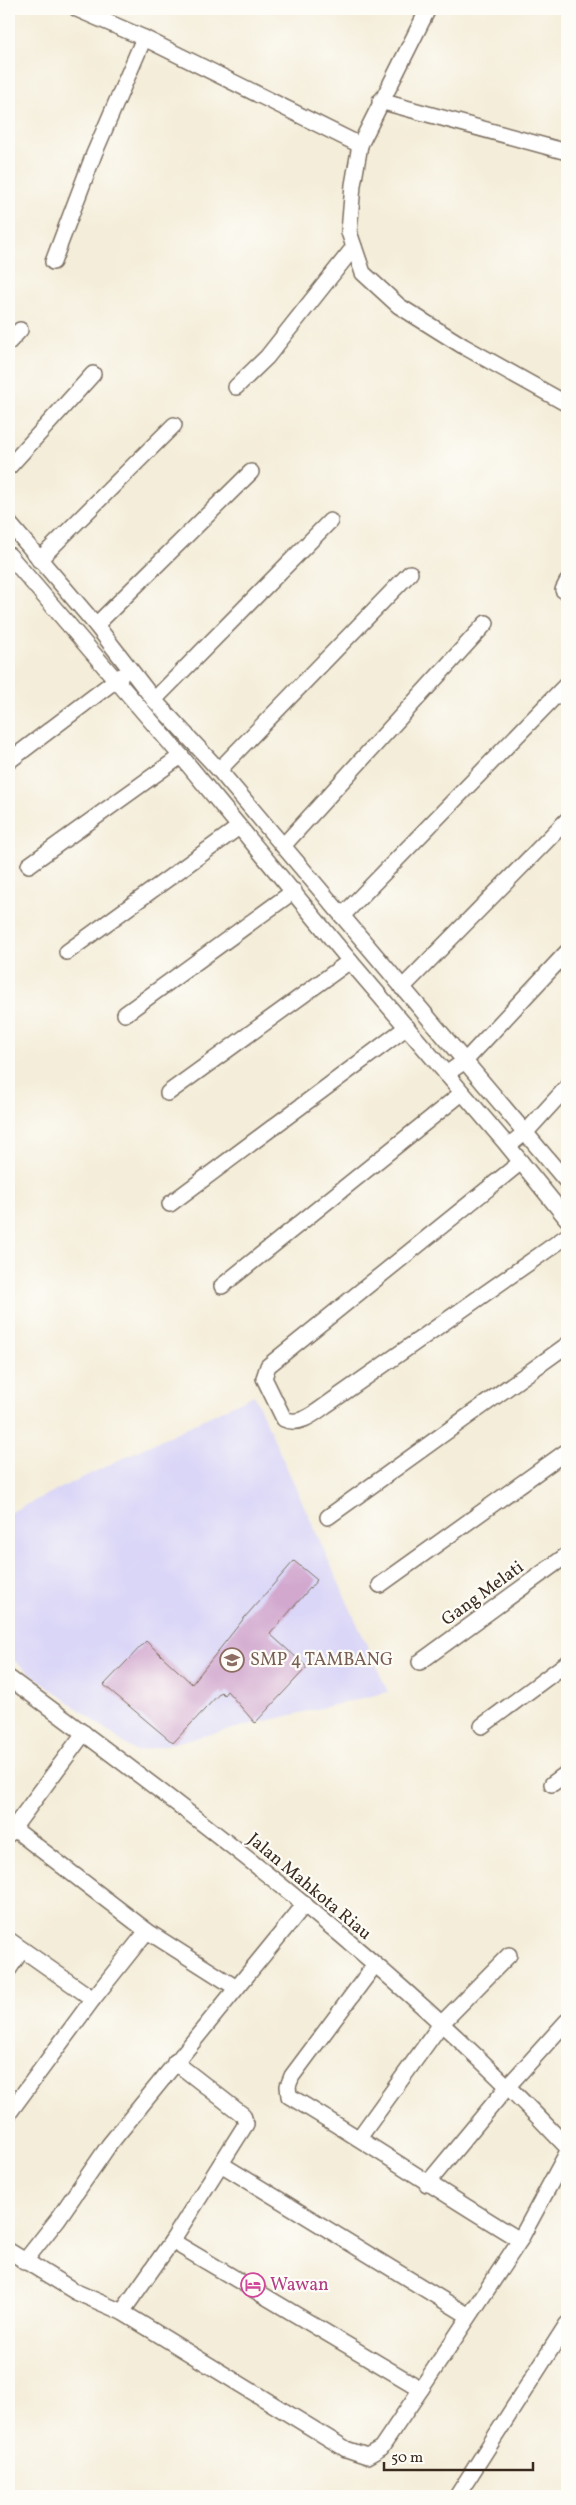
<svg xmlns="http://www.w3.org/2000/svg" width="576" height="2505" font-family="Vollkorn,serif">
<rect width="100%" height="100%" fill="#fdfcf7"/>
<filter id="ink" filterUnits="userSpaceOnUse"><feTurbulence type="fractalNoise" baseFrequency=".02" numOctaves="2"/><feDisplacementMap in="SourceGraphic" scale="10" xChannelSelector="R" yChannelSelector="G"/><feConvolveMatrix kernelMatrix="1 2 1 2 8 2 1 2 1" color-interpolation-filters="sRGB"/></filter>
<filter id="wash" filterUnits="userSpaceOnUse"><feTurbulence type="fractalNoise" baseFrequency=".0096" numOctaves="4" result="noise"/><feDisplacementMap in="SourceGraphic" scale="20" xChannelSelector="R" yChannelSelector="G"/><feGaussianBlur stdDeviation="1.12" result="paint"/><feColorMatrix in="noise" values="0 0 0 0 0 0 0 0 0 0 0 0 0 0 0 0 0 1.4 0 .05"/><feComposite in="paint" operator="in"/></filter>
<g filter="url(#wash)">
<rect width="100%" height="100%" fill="#f4edd9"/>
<path fill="#dad6f7" d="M254,1395L388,1692L136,1752L9,1657V1513Z"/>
<g id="blocks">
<path fill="#d2a8cf" d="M294,1561L317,1580L270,1634L307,1667L255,1723L227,1691L224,1695L221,1692L173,1743L104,1685L146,1641L192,1684L245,1617Z"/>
</g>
</g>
<g filter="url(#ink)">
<use href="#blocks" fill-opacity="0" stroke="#7c6e5f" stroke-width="1"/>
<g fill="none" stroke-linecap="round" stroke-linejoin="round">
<g stroke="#7c6e5f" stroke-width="18">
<g id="minor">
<path d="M77,9L144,38L360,145L353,185L349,232L363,273L399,306L463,346L567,404"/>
<path d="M380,101L567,152"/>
<path d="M360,145L428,9"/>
<path d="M53,262L94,154L144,38"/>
<path d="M9,342L20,330"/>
<path d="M236,387L267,357L354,247"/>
<path d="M9,467L93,374"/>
<path d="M9,523L96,625L154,700L219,770L567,1182"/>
<path d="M9,555L181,756L350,961L508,1146L567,1219"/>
<path d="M39,560L174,425"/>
<path d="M563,590L567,582"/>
<path d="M96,625L251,472"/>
<path d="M154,700L330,521"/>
<path d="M9,761L121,676"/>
<path d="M219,770L410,573"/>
<path d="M283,846L486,623"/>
<path d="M29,865L181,756"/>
<path d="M342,916L567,684"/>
<path d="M67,952L239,827"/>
<path d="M402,988L567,820"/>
<path d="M125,1014L294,891"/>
<path d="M446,1074L465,1061L567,952"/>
<path d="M168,1093L350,961"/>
<path d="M508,1146L526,1132L567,1087"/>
<path d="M521,1162L268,1366L264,1378L284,1419C300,1427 316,1412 329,1403L567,1236"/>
<path d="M170,1204L407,1027"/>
<path d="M222,1286L462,1093"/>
<path d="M328,1517L567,1345"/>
<path d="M380,1585L567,1451"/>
<path d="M420,1662L567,1555"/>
<path d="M9,1678C204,1821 400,1970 567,2147"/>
<path d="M482,1726L567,1663"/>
<path d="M552,1784L567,1773"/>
<path d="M9,1825L147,1931L93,1999L9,2113"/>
<path d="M9,1834L84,1733"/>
<path d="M147,1931L235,1987"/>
<path d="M9,1940L93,1999"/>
<path d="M374,1966L292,2076L288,2086L289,2096C367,2142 442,2193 520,2240"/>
<path d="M9,1969L22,1950"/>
<path d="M359,2138L441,2024L509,1955"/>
<path d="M221,2164L469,2316"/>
<path d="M427,2184L509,2085L567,2021"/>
<path d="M172,2241L421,2389"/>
<path d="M9,2251L76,2292L122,2312L346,2449L367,2456L381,2448L421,2389L520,2240L567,2153"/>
<path d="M24,2262L58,2219L109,2145L305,1904"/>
<path d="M122,2312L172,2241L246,2124L243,2115L175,2062"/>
<path d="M457,2496L567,2324"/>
</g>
</g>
<use href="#minor" stroke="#fff" stroke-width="15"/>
</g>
</g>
<defs>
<g id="school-ring" transform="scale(1.25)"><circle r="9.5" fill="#fdfcf7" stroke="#8d6e63" stroke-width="1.5"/><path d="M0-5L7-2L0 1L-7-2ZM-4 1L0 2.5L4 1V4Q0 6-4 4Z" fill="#8d6e63"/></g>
<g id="hotel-ring" transform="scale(1.25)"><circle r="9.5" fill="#fdfcf7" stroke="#d1479c" stroke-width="1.5"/><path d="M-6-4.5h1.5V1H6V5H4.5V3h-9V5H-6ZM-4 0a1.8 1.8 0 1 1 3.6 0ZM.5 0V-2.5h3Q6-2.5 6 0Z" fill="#d1479c"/></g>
</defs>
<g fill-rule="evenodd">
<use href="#school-ring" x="232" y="1660"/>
<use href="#hotel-ring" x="253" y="2285"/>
</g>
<g text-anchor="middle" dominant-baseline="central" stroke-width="4.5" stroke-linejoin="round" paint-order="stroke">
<g font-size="18" fill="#3b2a1e" stroke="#fdfcf7">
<text transform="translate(483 1594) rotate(-36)">Gang Melati</text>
<text transform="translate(309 1887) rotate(40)">Jalan Mahkota Riau</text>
</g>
<g font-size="18" fill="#785e54" stroke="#fdfcf7" text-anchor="start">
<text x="250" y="1660">SMP 4 TAMBANG</text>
</g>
<g font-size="18" fill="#b23c85" stroke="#fdfcf7" text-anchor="start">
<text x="270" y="2285">Wawan</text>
</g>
</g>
<rect width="576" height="2505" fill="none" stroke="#fdfcf7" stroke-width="30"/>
<path d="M384 2462v8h149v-8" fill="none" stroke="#3b2a1e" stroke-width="2.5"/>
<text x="391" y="2462" font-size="15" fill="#3b2a1e" stroke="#fdfcf7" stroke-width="4" paint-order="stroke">50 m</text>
</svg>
